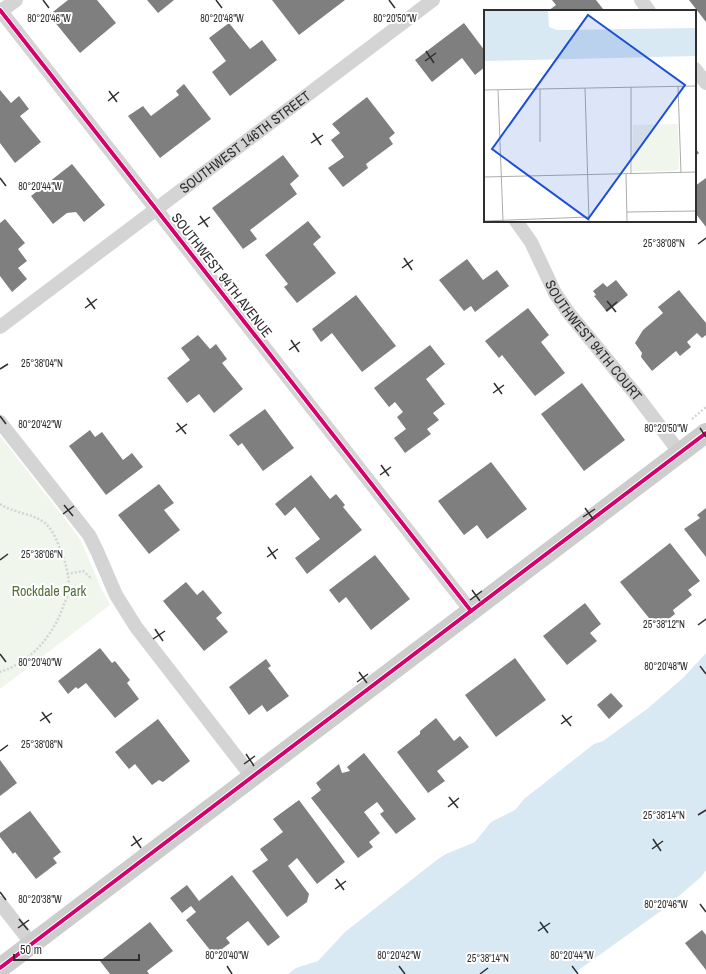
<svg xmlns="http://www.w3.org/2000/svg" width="706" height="974" font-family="'Archivo Narrow',sans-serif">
<rect width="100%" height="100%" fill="#fff"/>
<path fill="#f1f6ec" d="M0,436L68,523L81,541L101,588L110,605L0,689Z"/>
<path fill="#d8e9f4" d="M706,653V870L701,877L665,908L573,974H288L296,968L318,961L345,932L438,859L446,854L475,842L491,822L515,810L524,799L594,744L603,741L647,709L683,678Z"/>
<g fill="#7f7f7f">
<path d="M68,0H97L116,23L80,53L49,15Z"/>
<path d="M147,0H174L158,13Z"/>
<path d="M272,0H345L299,35Z"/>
<path d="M552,0H596L603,9L600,11H548L556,5Z"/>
<path d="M689,0H706V22Z"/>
<path d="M229,23L250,49L262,40L277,60L230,96L212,72L226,61L209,38Z"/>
<path d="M464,23L485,51V67L475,75L462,58L432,82L415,60Z"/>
<path d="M184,84L211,119L160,158L128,116L143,106L151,116L179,95L176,91Z"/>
<path d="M0,90L11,103L19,96L29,109L20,116L41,142L15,163L0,143Z"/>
<path d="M367,97L395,133L389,138L393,144L366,164L368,168L343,187L328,168L344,157L331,140L340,133L332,124Z"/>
<path d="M695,148L699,153L695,156Z"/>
<path d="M283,155L299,176L290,184L297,194L250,230L257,239L243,249L212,208Z"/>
<path d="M72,164L105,205L84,222L76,212L67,213L53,224L31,196Z"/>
<path d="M706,178V227L696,214L695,215V186Z"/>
<path d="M5,219L25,243L18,249L27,261L18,268L27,279L12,292L0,276V223Z"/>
<path d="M308,221L321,237L313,244L336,273L297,303L284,287L288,284L265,255Z"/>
<path d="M467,259L483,280L497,270L509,286L475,312L471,306L464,311L439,280Z"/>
<path d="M616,280L628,295L607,312L594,296L596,295L593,291L603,283L607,287Z"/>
<path d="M679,290L706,323V335L702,338L697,333L687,342L691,347L680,356L676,351L652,371L641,357L642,353L635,343L643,330L663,313L658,307Z"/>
<path d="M356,295L396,346L362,372L332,333L321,342L312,329Z"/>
<path d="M528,308L549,335L541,342L565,373L535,396L502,355L499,358L485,341Z"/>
<path d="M198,335L210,349L216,344L227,359L222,363L243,389L214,413L199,394L187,403L167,378L190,360L181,348Z"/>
<path d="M430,345L445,364L426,379L445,404L433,413L439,420L427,429L431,434L405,453L394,438L406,429L397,417L403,412L395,402L389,407L374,388Z"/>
<path d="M582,383L625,440L584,471L541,414Z"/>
<path d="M265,409L294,448L263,471L242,443L238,446L229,435Z"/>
<path d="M90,430L95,437L102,432L123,460L132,453L143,467L106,495L69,446Z"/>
<path d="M491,462L527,509L487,539L477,525L464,535L438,501Z"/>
<path d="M311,475L330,499L336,494L345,505L343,507L362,530L307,574L295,558L320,539L295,507L285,516L275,504Z"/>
<path d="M159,484L174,503L164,510L180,530L149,554L118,515Z"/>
<path d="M706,508V557L684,529L700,518L697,515Z"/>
<path d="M670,543L700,581L688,590L692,595L673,610L675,614L657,628L620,582Z"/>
<path d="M375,555L410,599L371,630L346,597L339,603L329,590Z"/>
<path d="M186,582L197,595L203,590L222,613L216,618L228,632L204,651L163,601Z"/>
<path d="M585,603L601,624L590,633L597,641L567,665L543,636Z"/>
<path d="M100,648L112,663L115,661L130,680L127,683L139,699L115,718L86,683L78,689L76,687L68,694L58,681Z"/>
<path d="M515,658L546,700L496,737L465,695Z"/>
<path d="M266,659L271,666L268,668L289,696L267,712L262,705L249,715L229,687Z"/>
<path d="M611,693L623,706L609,719L597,705Z"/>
<path d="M436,718L454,741L460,736L469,747L437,771L445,781L428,793L397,752L420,734V731Z"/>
<path d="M158,719L190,761L163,782L159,780L152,785L135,764L129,769L115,752Z"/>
<path d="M364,753L416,819L396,834L380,814L384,811L377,802L364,812L380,833L369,842L373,847L358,858L311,798L321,790L316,783L339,764L342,773L350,771L347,767Z"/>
<path d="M0,760L17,783L0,796Z"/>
<path d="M299,800L345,862L317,884L297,858L288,866L309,894L307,902L287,917L252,871L268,860L260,849L283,832L273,819Z"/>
<path d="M30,811L61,852L53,858L57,863L36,879L15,852L13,854L0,837V833Z"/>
<path d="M232,875L280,937L268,946L248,921L226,938L230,943L214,955L186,920L196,912L191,906L182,913L170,898L187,885L199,901Z"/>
<path d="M150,922L173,951L147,971L149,974H110L100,961Z"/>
<path d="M702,930L706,935V970L685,943Z"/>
</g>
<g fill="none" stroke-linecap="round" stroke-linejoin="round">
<g stroke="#d4d4d4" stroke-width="2.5" stroke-dasharray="2 2" stroke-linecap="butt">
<path d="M692,419L706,407"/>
<path d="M0,504C13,513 32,513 45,523C52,529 57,540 60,549C65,560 69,574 69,587C70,592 66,599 64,604C54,635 31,662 0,672"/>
<path d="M67,574L83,571L92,579"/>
</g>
<g stroke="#d4d4d4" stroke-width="14">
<path d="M641,0L649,11"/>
<path d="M0,10L471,611"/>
<path d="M1,11L16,0"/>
<path d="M695,69L706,83"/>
<path id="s1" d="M516,221L531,242L555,293L568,312L637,396L680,453"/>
<path id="s2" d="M0,327L433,0"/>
<path d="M0,422L89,535L97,551L116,595L136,627L252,777"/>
<path d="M0,903L32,944"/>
</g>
<path stroke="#cdcdcd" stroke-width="20" d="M0,968L706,433"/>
<g stroke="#fff" stroke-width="6">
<g id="cycleway">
<path d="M0,10L471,611"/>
<path d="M0,968L706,433"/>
</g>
</g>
<use href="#cycleway" stroke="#d6006c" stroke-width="4"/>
</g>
<path fill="none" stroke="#2f2f2f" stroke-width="1.5" d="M43,0L49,8M216,0L222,8M389,0L395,8M426,51L434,63M425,61L436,53M109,91L117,102M108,101L119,92M313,133L321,145M311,143L323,135M0,178L6,186M200,216L208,227M198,225L210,217M698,244L706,238M404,258L412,270M402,268L413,260M87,298L95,309M607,301L616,312M85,308L97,299M606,311L617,302M291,340L299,352M289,350L300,342M0,369L8,364M494,383L502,394M493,393L504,385M0,416L6,424M177,423L186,434M700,428L706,437M176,432L187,424M381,465L389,476M380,475L391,467M64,505L73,516M585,508L593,519M63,514L74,506M583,517L595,509M268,547L276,559M267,557L278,549M0,560L8,554M472,590L480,601M470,600L482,591M698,625L706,619M155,629L163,641M153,639L165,631M0,654L6,662M700,666L706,674M359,672L367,683M357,682L368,674M42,712L50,723M562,715L571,726M40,721L52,713M561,724L572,716M0,751L8,745M246,754L254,766M244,764L255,756M449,797L458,808M448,807L459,798M698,815L706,810M133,836L141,848M653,839L661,851M131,846L142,838M652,849L663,841M336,879L344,890M335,889L346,881M0,892L6,900M700,904L706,912M19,919L28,930M540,922L548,933M18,928L29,920M538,931L550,923M227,966L232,974M399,966L405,974M572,966L578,974M480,974L488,968"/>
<g text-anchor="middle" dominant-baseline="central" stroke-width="4" stroke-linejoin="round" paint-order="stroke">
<g font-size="14" fill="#2f2f2f" stroke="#fff">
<text stroke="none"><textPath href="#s2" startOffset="307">SOUTHWEST 146TH STREET</textPath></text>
<text transform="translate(222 275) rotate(52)">SOUTHWEST 94TH AVENUE</text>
<text stroke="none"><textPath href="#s1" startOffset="143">SOUTHWEST 94TH COURT</textPath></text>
</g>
<g font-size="14" fill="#526f39" stroke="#fff">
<text x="49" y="591">Rockdale Park</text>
</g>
</g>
<g transform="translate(484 10)">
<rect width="212" height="212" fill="#fff"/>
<path d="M194,114L195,159L190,161H148L149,115Z" fill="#f1f6ec"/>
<path d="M0,1H64L65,17L73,20L212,18V46L0,51Z" fill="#d8e9f4"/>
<path fill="none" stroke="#acacac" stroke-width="1" d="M194,76L197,163M101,78L105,211M0,80L212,76M14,80L19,211M56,132V79M142,164L143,211M147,164V77M0,167L212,162M143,202L212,201M0,211L105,207"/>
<path fill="#1d4ed8" fill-opacity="0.15" stroke="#1d4ed8" stroke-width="2" d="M104,5L201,75L104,209L8,139Z"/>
<rect width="212" height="212" fill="none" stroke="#2f2f2f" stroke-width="2"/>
</g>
<g font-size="10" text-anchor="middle" fill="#2f2f2f" stroke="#fff" stroke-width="4" stroke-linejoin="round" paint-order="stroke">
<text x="49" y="22">80°20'46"W</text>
<text x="222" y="22">80°20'48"W</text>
<text x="395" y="22">80°20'50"W</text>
<text x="40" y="190">80°20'44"W</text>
<text x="664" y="247">25°38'08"N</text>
<text x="42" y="367">25°38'04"N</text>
<text x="40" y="428">80°20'42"W</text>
<text x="666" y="432">80°20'50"W</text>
<text x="42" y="558">25°38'06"N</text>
<text x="664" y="628">25°38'12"N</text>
<text x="40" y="666">80°20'40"W</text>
<text x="666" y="670">80°20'48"W</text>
<text x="42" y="748">25°38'08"N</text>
<text x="664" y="819">25°38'14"N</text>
<text x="40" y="903">80°20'38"W</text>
<text x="666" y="908">80°20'46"W</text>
<text x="227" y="959">80°20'40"W</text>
<text x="399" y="959">80°20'42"W</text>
<text x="572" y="959">80°20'44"W</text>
<text x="488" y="962">25°38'14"N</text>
</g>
<path d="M14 954v6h125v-6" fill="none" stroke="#2f2f2f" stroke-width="2"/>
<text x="20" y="954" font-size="12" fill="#2f2f2f" stroke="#ffffff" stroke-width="3" paint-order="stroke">50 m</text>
</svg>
